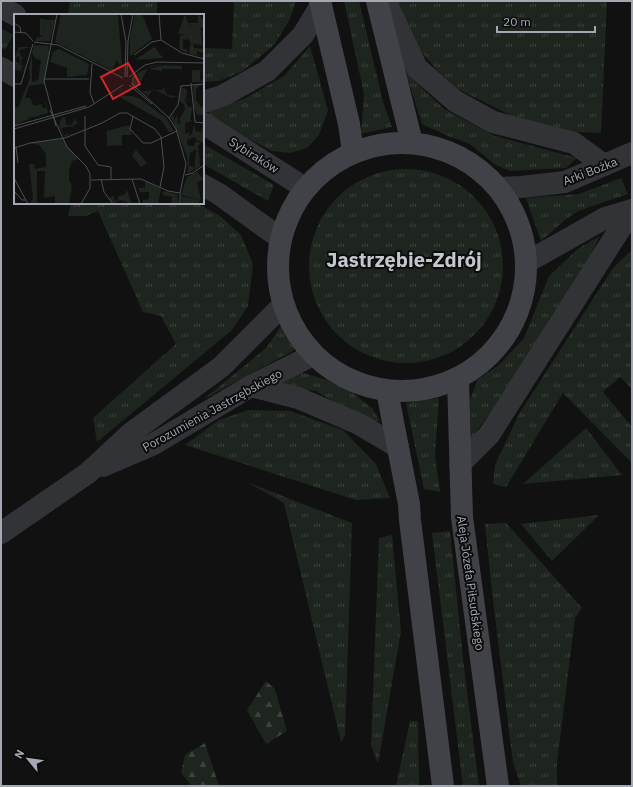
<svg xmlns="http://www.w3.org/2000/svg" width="633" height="787" font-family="'IBM Plex Sans',sans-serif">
<defs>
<pattern id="grass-tufts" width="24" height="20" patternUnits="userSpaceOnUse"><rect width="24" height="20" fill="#1d251e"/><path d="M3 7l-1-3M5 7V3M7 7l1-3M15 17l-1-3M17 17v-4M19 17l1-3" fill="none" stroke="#3b423c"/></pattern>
<pattern id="forest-firs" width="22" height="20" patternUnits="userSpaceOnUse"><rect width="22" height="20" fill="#1d251e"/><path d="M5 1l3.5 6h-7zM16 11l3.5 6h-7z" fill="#3b423c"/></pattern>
</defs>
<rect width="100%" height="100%" fill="#111112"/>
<g fill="url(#grass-tufts)">
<path d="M70,1H157V15H68Z"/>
<path d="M234,1H296L290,19L274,45L243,71L219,81L203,82V48L232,49Z"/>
<path d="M344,1H359L383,102L392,127L361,134L364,94Z"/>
<path d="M392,1H607L601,133L560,131L524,122L458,89L438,71L413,42Z"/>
<path d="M1,28L13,35L5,50L1,47Z"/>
<path d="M310,46L328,110L319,135L307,148L290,153L272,151L209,118V109L244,99L284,76Z"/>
<path d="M404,67L419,85L444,109L495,136L577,158L566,168L510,171L494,164L470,144L448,136L422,124Z"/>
<path d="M203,144L274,185L268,201L203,164Z"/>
<circle cx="406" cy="266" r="97"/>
<path d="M621,178L628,194L578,211L565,220L541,241L526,198L579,194Z"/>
<path d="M71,203H197L220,216L241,235L253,264L248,306L232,330L97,442L93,418L176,344L161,316L143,312L98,211L85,216H68Z"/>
<path d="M600,236L588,260L494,407L471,439L470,401L477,380L499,365L524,338L549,276L579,248Z"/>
<path d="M632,250V389L620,377L603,392L632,427V463L563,393L506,487L493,484L495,465L519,414L613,268Z"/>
<path d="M281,326L296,349L204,399L266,348Z"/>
<path d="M300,372L327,380L350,391L372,408L380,421L370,423L316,391L282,387L283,381Z"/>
<path d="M439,398L435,456L440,492L424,489L406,403Z"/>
<path d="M248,410L290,411L343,430L376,464L390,498L356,500L185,445L219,420Z"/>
<path d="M586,428L622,475L523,484Z"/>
<path d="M247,482L352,523L345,736L341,742L284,503Z"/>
<path d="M599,515L552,561L521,524Z"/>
<path d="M506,523L582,608L575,618L557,763V786H521L513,763L492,592L485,524Z"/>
<path d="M450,531L464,667L479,786H463L432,533Z"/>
<path d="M392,535L401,631L378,764L371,745L379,538Z"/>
<path d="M410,721H418L419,786H396Z"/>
</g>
<g fill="url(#forest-firs)">
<path d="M266,681L275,689L287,731L266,744L247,710Z"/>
<path d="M205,743L219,786H192L181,773L185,755Z"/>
</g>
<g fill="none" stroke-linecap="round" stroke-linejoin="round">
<g stroke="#323337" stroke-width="22">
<path d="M387,1L389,9L417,68L455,101L493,122L574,143L604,165"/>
<path d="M1,7L15,15"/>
<path d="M1,68L15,76"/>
<path d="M203,102L222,96L267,71L303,35L321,5"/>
<path d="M203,123L305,188"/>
<path d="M203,185L219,194L280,238"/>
<path d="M499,188L521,187L565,182L632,153"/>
<path d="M527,262L605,218L632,210"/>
<path d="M251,386L298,398L359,424L398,447"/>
<path d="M460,464L489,435L632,210"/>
<path d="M103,466L152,445L251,386L313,355"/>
<path d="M1,533L88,473L131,433L221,367L283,305"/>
</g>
<g stroke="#404247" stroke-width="22">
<path d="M320,1L349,124L353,152"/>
<path d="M377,1L412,143"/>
<circle cx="402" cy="267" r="124"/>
<path d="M458,379L462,517L498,786"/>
<path d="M387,391L409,504L410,520L443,786"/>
</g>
</g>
<g text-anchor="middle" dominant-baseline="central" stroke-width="4" stroke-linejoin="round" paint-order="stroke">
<g font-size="12" fill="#a3a8b2" stroke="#0c0c0d">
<text transform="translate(254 155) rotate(32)">Sybiraków</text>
<text transform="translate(590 171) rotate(-21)">Arki Bożka</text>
<text transform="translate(212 410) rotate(-29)">Porozumienia Jastrzębskiego</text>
<text transform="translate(471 583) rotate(82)">Aleja Józefa Piłsudskiego</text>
</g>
<g font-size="20" font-weight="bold" fill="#c3c7ce" stroke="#0c0c0d">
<text x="404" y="259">Jastrzębie-Zdrój</text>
</g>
</g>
<g transform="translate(14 14)">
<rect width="190" height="190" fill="#111112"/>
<path d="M171,0L174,9H184V0L190,6V14H186L189,20V22L185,16L182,17L175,10L171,16L174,23L173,26L169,25V35H173V39L165,35L166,22L170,20H164ZM26,5H31L30,22L35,24L37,6L32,5L41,6L36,27H22V24L29,22L26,21ZM177,24L188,25V31L180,30V34L190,35L188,39L183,37V41L190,43L175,40L176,30H180L176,29ZM20,31L35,32L34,38L36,33L30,70L15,72L11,84H16L20,92L28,90L29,94H32L31,83L34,99L20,103H11L17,104L1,111L0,92L4,94L16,64L15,53L18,41V67L21,68V65L24,67L27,46L22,45L18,39ZM139,31L149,44L121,46L140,33ZM5,33H17L5,36L7,43H9L7,46V51H9L7,57L10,58L12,51L9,58L2,56L0,59L1,46L6,50L5,42L0,44ZM149,50L134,54L127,67L124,66L126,69L120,72V63L124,59L137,52ZM150,51L168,52V55H149V52L148,57L135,55ZM178,56H190L186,57V67L190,65V68H178ZM179,71H186L182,75V86L188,94L190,93V101H183L180,93ZM150,74L153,81L164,82L157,84L143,77H138L134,82L128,77L148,76ZM167,74L173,75L172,86L176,87H173L170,85L175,94L177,92L178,95L176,106L179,107L171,109V120L175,118V122L178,120L180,110L182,117L187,118L190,109V129L182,126L181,123L173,126V131L176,132H180L181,127L187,129L184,132L186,152L180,157L182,136H179V139L176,138L175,152H179V157L174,159L173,142L157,103L159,101L161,108V104L164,101L163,110L167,109L165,106L171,95L170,90L165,87L167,76L171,83ZM51,103L52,111H58L60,105L64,109L60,111V115L59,112L47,114L50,121L60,118L51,123L45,113L47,105ZM115,111L118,121H108V131L93,132V117ZM16,157H23V190H17V187L19,185ZM183,158L190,166L183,168L187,186L167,181L173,163ZM113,176L118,190L106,186L100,189L95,184L100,182V187L104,186V182L110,181ZM149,177L163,180L165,190H157L158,183L149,181ZM167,182L186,186L184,190H168Z" fill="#1d251e"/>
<path d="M47,0H104L108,49L106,52L103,46L98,57L41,28ZM121,0H128L138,25L116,42V23ZM173,10L186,17L188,26L178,24L176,28L168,14ZM45,35L75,50L73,61L53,63V54L36,48L39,38ZM104,82H118L126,85L152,104L160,117L155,118L148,107Z" fill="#1d251e"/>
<path d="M31,6H37L35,24H30ZM48,125L64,145L58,147L55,157V166L58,172L55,190H41V182L30,184L31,157H16L15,150H20L21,155L32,153V140L25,131L16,129ZM131,167L147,175L144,190L129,189V186L135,185V178H126L124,174H131Z" fill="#1d251e"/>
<path d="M122,136L133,149L127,153L118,141Z" fill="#1d251e"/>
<path fill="none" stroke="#4b4d52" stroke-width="1" d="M107,0L112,28L111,63M145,0L147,26L168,39L190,45M0,9L6,13L7,19M0,18L12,19L19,27M20,28L44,31L109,64M120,41L138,28L147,26M78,50L76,79L80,89M113,63L114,27L119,0M115,63L131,51L143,48L190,49M31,65H75M117,69L155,104L162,115L172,150L166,179V190M177,69L181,108L190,109M0,70H7L19,30M115,71L138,90M119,72V64L122,60M36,96L53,133L72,152L76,160V174L67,190M71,102V132L84,151L97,153V165M119,102L116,115L129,129H137L163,117M155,104L164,91L167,72L190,70M0,112L72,92M42,112L30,67L43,0M0,115L75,93L109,71M2,133L4,149M0,134L16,129L51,124L88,109L106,99H113L141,115L147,123L150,153L146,173M171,161L179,159L190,151M0,164L14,190M87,165L90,178L99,190M118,165L126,190M77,166L127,165L154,177L166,179M0,177L8,186H11"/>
<path fill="#d62828" fill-opacity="0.15" stroke="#d62828" stroke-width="2" d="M114,49L126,70L99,85L87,63Z"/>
<rect width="190" height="190" fill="none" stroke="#a3a8b2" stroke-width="2"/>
</g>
<rect width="633" height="787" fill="none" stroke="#a3a8b2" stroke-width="4"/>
<g transform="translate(28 759) rotate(299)" stroke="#0c0c0d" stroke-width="3" paint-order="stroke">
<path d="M0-3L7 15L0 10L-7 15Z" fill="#a3a8b2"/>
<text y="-6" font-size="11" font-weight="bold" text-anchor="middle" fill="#a3a8b2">N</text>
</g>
<path d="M497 26v6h98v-6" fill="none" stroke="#a3a8b2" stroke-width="2"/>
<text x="503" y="26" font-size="12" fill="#a3a8b2" stroke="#0c0c0d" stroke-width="3" paint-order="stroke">20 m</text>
</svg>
